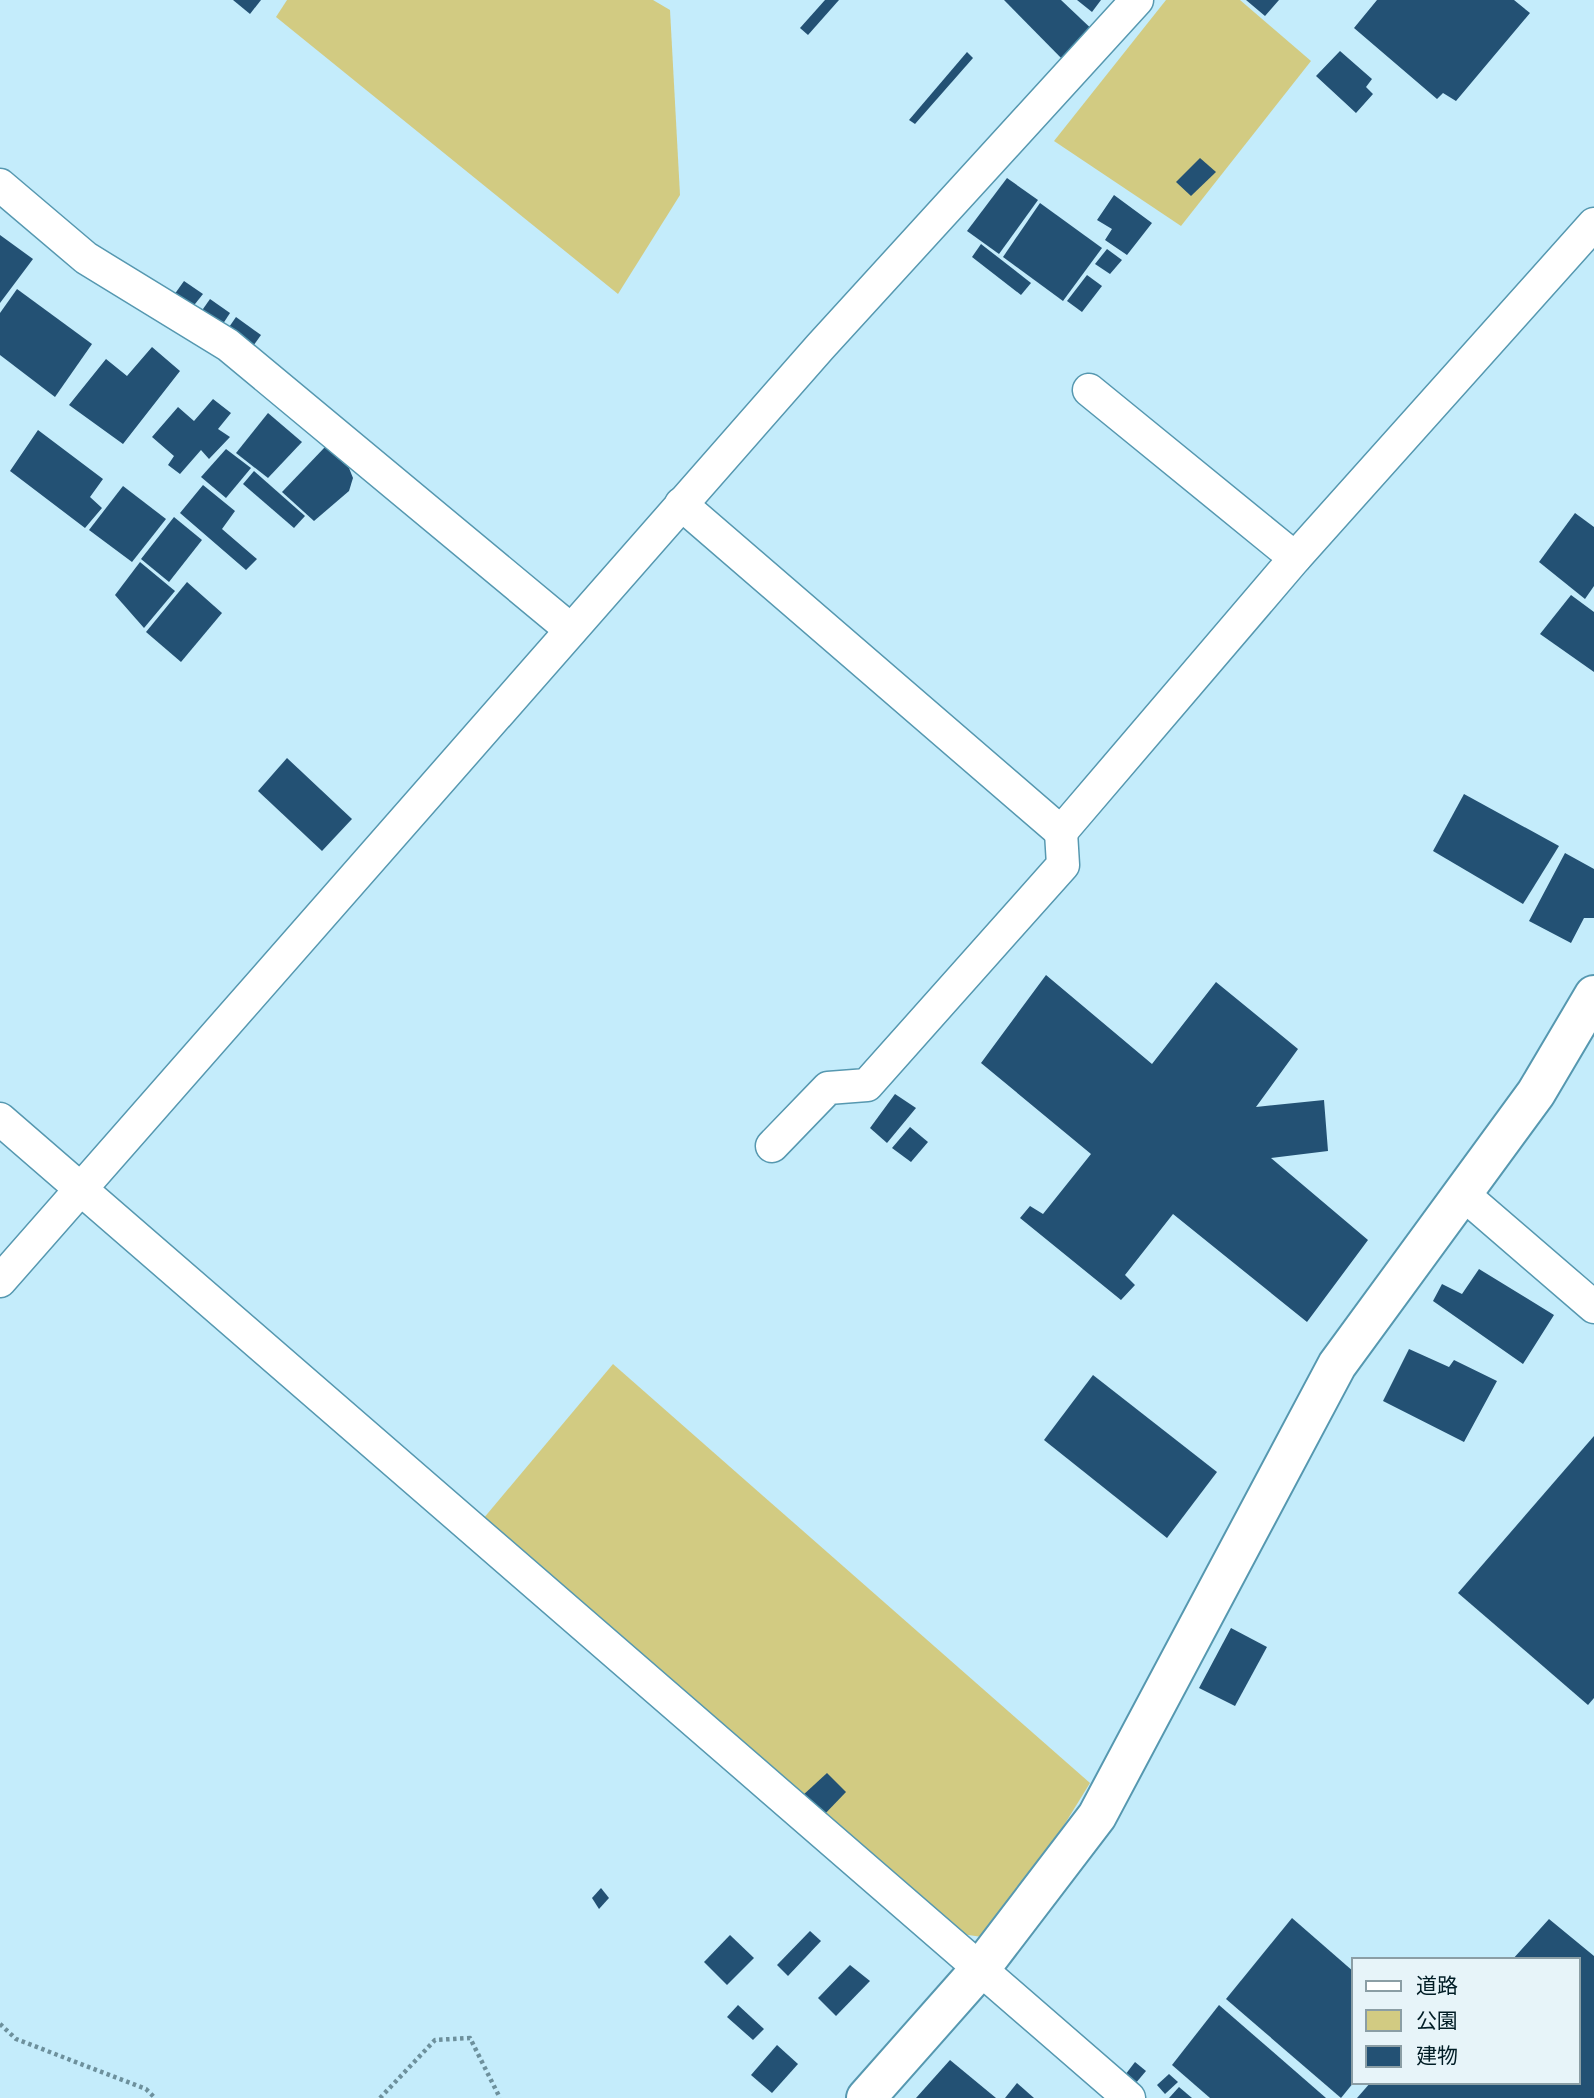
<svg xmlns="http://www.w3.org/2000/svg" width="1594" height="2098" font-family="'Titillium Web','Noto Sans JP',sans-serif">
<rect width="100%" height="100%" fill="#c4ecfb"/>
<g fill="#d2cb82">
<path d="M287,0H653L670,10L680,195L618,294L276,17Z"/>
<path d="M1166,0H1240L1311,61L1181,226L1054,141Z"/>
<path d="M613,1364L1090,1783L1053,1843L982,1937L955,1933L483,1519Z"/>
</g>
<g fill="#235174">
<path d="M233,0H261L250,14Z"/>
<path d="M825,0H839L808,35L800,28Z"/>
<path d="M1004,0H1061L1098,35L1069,66Z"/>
<path d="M1077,0H1101L1092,12Z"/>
<path d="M1246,0H1279L1265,16Z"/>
<path d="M1377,0H1514L1530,13L1456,101L1443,93L1437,99L1354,28Z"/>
<path d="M1340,51L1372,79L1366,87L1373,94L1356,113L1316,76Z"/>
<path d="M967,52L973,58L915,124L909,120Z"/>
<path d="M1200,158L1216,172L1191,196L1176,182Z"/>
<path d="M1007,178L1038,200L999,254L967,231Z"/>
<path d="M1114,195L1152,223L1127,255L1105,240L1112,229L1097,220Z"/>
<path d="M1040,203L1102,248L1063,301L1003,257Z"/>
<path d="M0,235L33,259L0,303Z"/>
<path d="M981,244L1031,283L1021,295L972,257Z"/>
<path d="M1107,249L1122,260L1110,274L1095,264Z"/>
<path d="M1087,275L1102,286L1082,312L1067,301Z"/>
<path d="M184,281L203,294L187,314L169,302Z"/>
<path d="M17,289L92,344L55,397L0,355V313Z"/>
<path d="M210,299L230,313L217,333L196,319Z"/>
<path d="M236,317L261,335L248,353L223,336Z"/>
<path d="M152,347L180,371L123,444L69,405L106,359L127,376Z"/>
<path d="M213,399L231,413L218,429L230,437L209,459L201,450L180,474L168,465L174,456L152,437L178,407L194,421Z"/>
<path d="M268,413L302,442L268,478L236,453Z"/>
<path d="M38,430L103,479L90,497L102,508L85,528L10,471Z"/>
<path d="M325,447L349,468L353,478L349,491L314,521L282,492Z"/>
<path d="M226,449L251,468L226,498L201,477Z"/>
<path d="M254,471L305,516L294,528L243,484Z"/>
<path d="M203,485L235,511L222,529L257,559L246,570L180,513Z"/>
<path d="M123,486L166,519L132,562L89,530Z"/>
<path d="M1575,513L1594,527V586L1585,599L1539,562Z"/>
<path d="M174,517L202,540L169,582L141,559Z"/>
<path d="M140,562L175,591L144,628L115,595Z"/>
<path d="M187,582L222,613L181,662L146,632Z"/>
<path d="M1571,595L1594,612V672L1540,634Z"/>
<path d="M287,758L352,819L322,851L258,791Z"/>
<path d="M1464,794L1559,846L1523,904L1433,851Z"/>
<path d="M1565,853L1594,869V918H1584L1571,943L1529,921Z"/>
<path d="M1046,975L1152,1064L1216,982L1298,1049L1256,1107L1324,1100L1328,1151L1271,1158L1368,1240L1307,1322L1173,1214L1125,1275L1135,1285L1121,1300L1020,1218L1030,1206L1043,1214L1091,1154L981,1063Z"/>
<path d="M895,1094L916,1108L887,1143L870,1128Z"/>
<path d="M910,1127L928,1142L911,1162L892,1148Z"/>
<path d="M1479,1269L1554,1315L1523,1364L1433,1301L1442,1284L1462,1294Z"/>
<path d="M1409,1349L1449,1367L1454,1360L1497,1381L1464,1442L1383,1401Z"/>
<path d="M1093,1375L1217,1472L1167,1538L1044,1440Z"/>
<path d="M1594,1436V1698L1588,1705L1458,1593Z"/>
<path d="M1231,1628L1267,1647L1235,1706L1199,1688Z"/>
<path d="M827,1773L846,1792L821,1818L802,1796Z"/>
<path d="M601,1888L609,1898L599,1909L592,1898Z"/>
<path d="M1292,1918L1354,1972V2082L1341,2098L1226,1999Z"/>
<path d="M1549,1919L1594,1956V2098H1357L1371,2082H1578V1960H1512Z"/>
<path d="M810,1931L821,1941L788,1976L777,1965Z"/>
<path d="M730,1935L754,1958L727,1985L704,1962Z"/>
<path d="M850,1965L870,1981L836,2016L818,1998Z"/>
<path d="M738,2005L764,2029L753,2040L727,2017Z"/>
<path d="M1219,2005L1326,2098H1210L1172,2065Z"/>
<path d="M777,2045L798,2064L772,2093L751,2075Z"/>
<path d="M950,2060L996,2098H916Z"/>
<path d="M1135,2062L1146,2071L1135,2084L1125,2075Z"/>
<path d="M1169,2074L1178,2082L1165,2094L1157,2085Z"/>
<path d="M1017,2083L1034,2098H1005Z"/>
<path d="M1179,2087L1192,2098H1169Z"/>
</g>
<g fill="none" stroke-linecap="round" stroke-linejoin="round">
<g stroke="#5698b0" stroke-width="35">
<g id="minor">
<path d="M0,185L86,258L228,345L571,630"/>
<path d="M1089,390L1295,558"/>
<path d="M681,504L1061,832L1295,558L1594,224"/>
<path d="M0,1119L1129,2098"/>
<path d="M772,1146L828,1088L867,1085L1063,865L1061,832"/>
<path d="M1463,1194L1594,1307"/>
<path d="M0,1281L820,347L1137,0"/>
</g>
</g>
<g stroke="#5698b0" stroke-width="42">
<path id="tertiary" d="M866,2098L981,1968L1097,1816L1337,1365L1536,1093L1594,995"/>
</g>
<g stroke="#6d909c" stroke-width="4.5" stroke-dasharray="3.5 3.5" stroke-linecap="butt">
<path d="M0,2024L16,2039L146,2089L155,2098"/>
<path d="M380,2098L435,2040L470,2038L500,2098"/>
</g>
<use href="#minor" stroke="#fff" stroke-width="32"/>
<use href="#tertiary" stroke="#fff" stroke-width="38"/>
</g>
<rect x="1352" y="1958" width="228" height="126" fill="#e7f4f9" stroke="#8b9ea5" stroke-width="2"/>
<rect x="1366" y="1981" width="35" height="10" fill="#ffffff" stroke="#8b9ea5" stroke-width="2"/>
<text x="1416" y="1993" font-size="21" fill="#011d26">道路</text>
<rect x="1366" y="2010" width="35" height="21" fill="#d2cb82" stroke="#8b9ea5" stroke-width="2"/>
<text x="1416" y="2028" font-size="21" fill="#011d26">公園</text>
<rect x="1366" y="2046" width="35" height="21" fill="#235174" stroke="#8b9ea5" stroke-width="2"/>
<text x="1416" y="2063" font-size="21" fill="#011d26">建物</text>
</svg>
